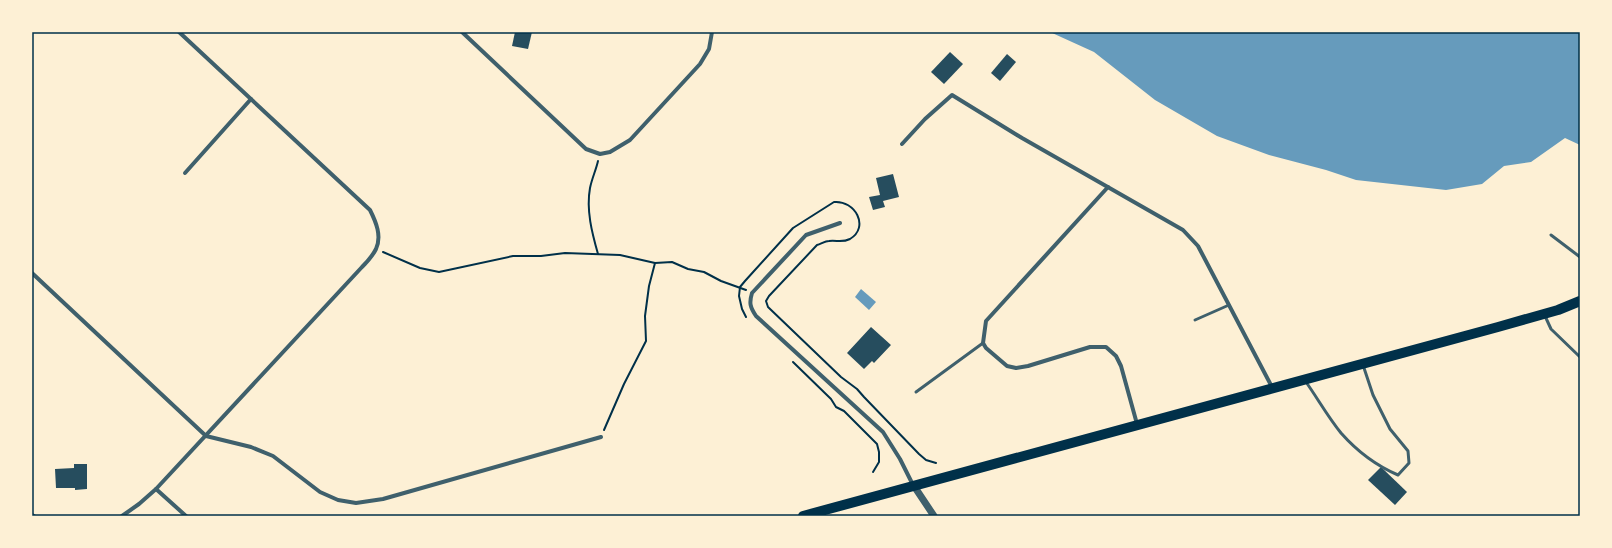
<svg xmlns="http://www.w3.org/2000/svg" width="1612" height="548" font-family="Jost,sans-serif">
<rect width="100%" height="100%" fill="#fdf0d5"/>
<g fill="#669bbc">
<path d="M1050,32H1580V145L1565,138L1531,162L1504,166L1482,184L1446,190L1356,180L1326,170L1269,155L1217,136L1155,100L1094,52Z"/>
<path d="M861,289L876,302L869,310L855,297Z"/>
</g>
<g fill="#264d5e">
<path d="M515,32H532L528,49L512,46Z"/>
<path d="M950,52L963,64L944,84L931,72Z"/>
<path d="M1007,54L1016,62L1000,81L991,73Z"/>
<path d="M893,174L899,197L883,201L885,207L873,210L869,197L880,195L876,178Z"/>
<path d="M871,327L891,345L874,363L872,361L864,369L847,353Z"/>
<path d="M74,464H87V489L75,490V488H56L55,469L74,468Z"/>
<path d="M1381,467L1407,492L1395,505L1368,480Z"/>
</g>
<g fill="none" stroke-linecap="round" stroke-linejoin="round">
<g stroke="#003049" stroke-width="2">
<path d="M383,252L420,268L439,272L513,256H541L565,253L620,255L655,263L672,262L688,269L704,272L721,281L746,290"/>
<path d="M598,254C592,233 586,210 590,188C592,178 596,170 598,161"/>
<path d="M746,317L742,309L739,296L740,287L745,281L793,228L834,202C855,200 870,227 850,239C842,243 837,240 829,241C825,241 821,244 817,245L769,296L766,301L768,307L841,377L857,389L864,397L919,454L926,460L936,463"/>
<path d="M793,362L831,399L836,407L844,411L877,444L879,452V462L873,472"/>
<path d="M604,430L624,384L646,341L645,316L649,286L655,263"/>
</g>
<g stroke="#3f606c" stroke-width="3">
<path d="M1551,235L1580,257"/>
<path d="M1545,316L1551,329L1580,357"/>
<path d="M1195,320L1229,305"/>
<path d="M1306,382C1318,399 1328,417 1341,433C1356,450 1377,466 1398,475L1409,463L1408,451L1390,429L1373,395L1363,365"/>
<path d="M916,392L983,343"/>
</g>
<g stroke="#3f606c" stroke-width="4">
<path d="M462,32L586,149L600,154L610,152L630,140L700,64L709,49L712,32"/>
<path d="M902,144L925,119L952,95L1022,138L1183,230L1198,246L1272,387"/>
<path d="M185,173L251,99"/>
<path d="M1108,187L986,321L983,343L986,348L1007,366L1016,368L1028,366L1090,347H1106L1116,356L1121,366L1137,424"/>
<path d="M840,223L806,235L752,293C749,303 750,307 756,316L883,432L900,459L913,485"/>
<path d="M32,273L206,436L251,447L273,456L320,492L338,500L356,503L383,499L601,437"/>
<path d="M156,489L186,516"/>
<path d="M32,515L34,516"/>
<path d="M122,516L139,504L156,489L362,267C367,262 373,255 376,249C382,236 376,222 370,210L179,32"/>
</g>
<path stroke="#3f606c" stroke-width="7" d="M914,486L934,516"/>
<path stroke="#003049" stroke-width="10" d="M803,516L1498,327L1558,310L1580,301"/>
</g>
<rect width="1612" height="548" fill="none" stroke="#fdf0d5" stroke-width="66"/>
<rect x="33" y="33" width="1546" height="482" fill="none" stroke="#003049" stroke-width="1.5"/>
</svg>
